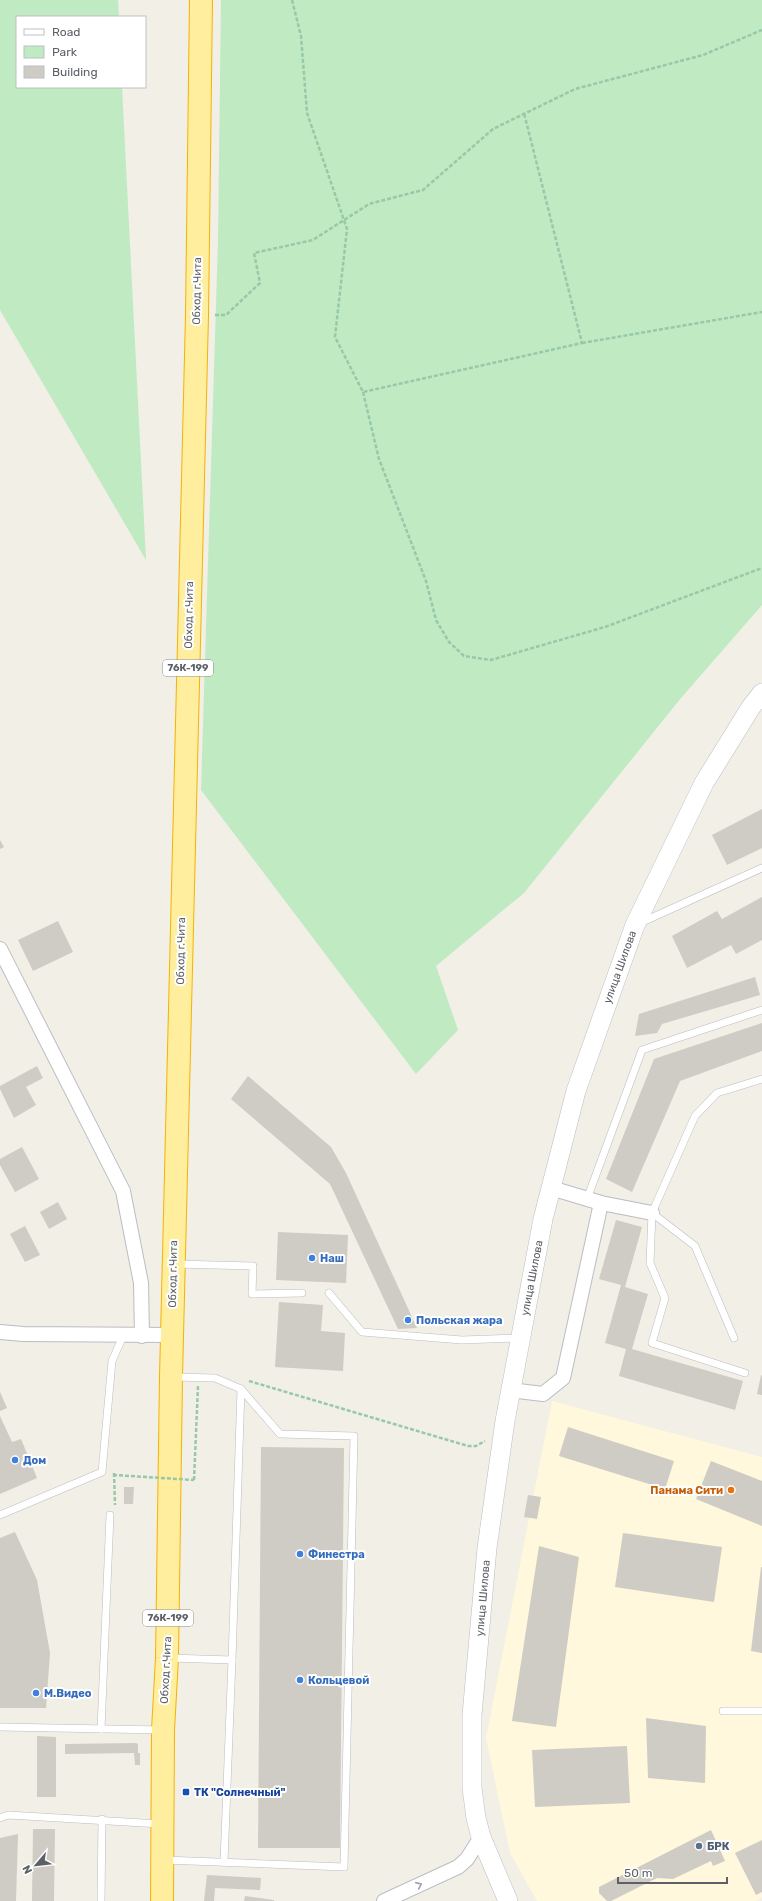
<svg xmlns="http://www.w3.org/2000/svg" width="762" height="1901" font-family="Rubik,sans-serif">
<rect width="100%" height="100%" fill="#f1efe6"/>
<path fill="#fff8dc" d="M552,1401L762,1457V1898L756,1901H537L510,1853L486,1738Z"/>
<g fill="#c0eac2">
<path d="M0,0H118L119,17H17V87H122L146,560L0,310Z"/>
<path d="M221,0H762V605L681,698L524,893L436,966L458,1030L416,1074L201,790L218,241Z"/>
</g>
<g fill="#ceccc4">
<path d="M762,809V848L727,865L712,835Z"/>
<path d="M0,840L4,847L0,849Z"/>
<path d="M762,897V940L736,954L731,945L687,968L672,936L717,911L722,919Z"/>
<path d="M58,921L73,952L33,971L18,940Z"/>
<path d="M755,977L760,995L662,1024L657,1033L635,1036L639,1014Z"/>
<path d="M762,1023V1051L680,1081L632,1192L606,1179L654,1059Z"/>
<path d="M37,1066L43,1078L26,1087L36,1105L14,1118L0,1089V1086Z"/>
<path d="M248,1076L331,1147L346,1173L417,1328L398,1329L330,1184L231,1099Z"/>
<path d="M22,1147L39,1179L15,1192L0,1165V1159Z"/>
<path d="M58,1202L67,1219L49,1229L40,1212Z"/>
<path d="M616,1220L642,1227L625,1287L648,1294L632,1349L743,1381L735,1410L619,1376L626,1349L605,1343L621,1285L599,1279Z"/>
<path d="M25,1226L40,1255L25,1262L10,1234Z"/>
<path d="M278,1232L348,1235L346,1283L276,1280Z"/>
<path d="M279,1302L323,1305L321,1331L345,1333L343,1371L275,1367Z"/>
<path d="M761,1375L762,1376V1395L757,1394Z"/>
<path d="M0,1392L7,1408L0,1411Z"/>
<path d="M0,1416L12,1442L21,1439L37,1478L0,1494Z"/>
<path d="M568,1427L674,1461L665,1489L559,1456Z"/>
<path d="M261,1447L344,1448L340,1848H258Z"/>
<path d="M711,1461L762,1481V1526L696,1499Z"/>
<path d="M124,1487H134L133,1504H124Z"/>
<path d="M528,1495L541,1497L537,1519L524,1517Z"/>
<path d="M15,1532L37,1580L50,1653L46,1708H0V1538Z"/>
<path d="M623,1533L722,1547L714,1602L615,1587Z"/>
<path d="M539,1546L579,1557L556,1727L512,1721Z"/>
<path d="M761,1567H762V1653L751,1651Z"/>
<path d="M646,1718L706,1726L705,1783L648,1778Z"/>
<path d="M37,1736L56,1737V1797H37Z"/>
<path d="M136,1743L138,1744V1753H140V1765H135L134,1753L65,1754V1744Z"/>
<path d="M627,1746L630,1803L535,1807L532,1750Z"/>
<path d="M33,1829H55L54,1901H32Z"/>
<path d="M711,1830L725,1861L713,1866L711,1861L673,1879L657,1878L611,1901H607L599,1893V1887Z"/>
<path d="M18,1834L16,1901H0V1838Z"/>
<path d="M762,1840V1892L756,1895L735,1853Z"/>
<path d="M207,1875L261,1878L260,1890L215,1888L214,1901H204Z"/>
<path d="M245,1896L274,1900V1901H244Z"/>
</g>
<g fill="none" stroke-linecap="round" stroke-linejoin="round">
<g stroke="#babdc2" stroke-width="8">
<g id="service">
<path d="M640,923L762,868"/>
<path d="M587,1199L642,1050L762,1010"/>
<path d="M652,1213L695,1246L734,1338"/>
<path d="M176,1264L253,1266L252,1294L302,1293"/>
<path d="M329,1293L362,1332L462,1340L520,1338"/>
<path d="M745,1373L652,1343L665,1298L650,1263L652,1213L695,1116L717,1093L762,1079"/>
<path d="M0,1515L102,1472L112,1361L123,1336"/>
<path d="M169,1658L232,1660L241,1389"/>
<path d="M723,1711H762"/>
<path d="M0,1727L162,1730"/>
<path d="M101,1729L110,1515"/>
<path d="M0,1818L8,1815L160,1824"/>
<path d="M164,1860L344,1867L354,1436L280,1434L241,1389L215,1378L174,1377"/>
<path d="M224,1862L232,1660"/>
<path d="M101,1901L102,1819"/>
</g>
</g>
<g stroke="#babdc2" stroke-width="16">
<g id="minor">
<path d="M0,949L123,1191L141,1283L142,1336"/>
<path d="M551,1188L601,1203L652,1213"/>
<path d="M0,1332L23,1334L172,1335"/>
<path d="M510,1390L543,1394L563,1378L601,1203"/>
<path d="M384,1901L458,1867L467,1859L481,1837"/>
</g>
</g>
<g stroke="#bbbec5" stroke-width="20">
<path id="secondary" d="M508,1901L481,1837L476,1818L472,1788V1715L487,1548L505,1421L543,1219L576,1091L635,925L704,783L751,707L762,693"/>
</g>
<g stroke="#f6b200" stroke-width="24">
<path id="trunk" d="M162,1901L163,1730L167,1658L171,1377L197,315L201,0"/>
</g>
<g stroke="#97c9a8" stroke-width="2.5" stroke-dasharray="4 2" stroke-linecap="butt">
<path d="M292,0L301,36L307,113L347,229L335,337L363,392L582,343L524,113"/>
<path d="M215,315H226L260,283L254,253L313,240L369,204L423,190L493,129L575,89L703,55L762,30"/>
<path d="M582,343L762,312"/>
<path d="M363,392L379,459L426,581L436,620L449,642L464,656L491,660L605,627L762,568"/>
<path d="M249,1381L468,1446H476L485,1441"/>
<path d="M114,1473L115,1505"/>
<path d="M194,1480L198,1386"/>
</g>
<use href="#service" stroke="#fff" stroke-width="7"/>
<use href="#minor" stroke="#fff" stroke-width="14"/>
<use href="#secondary" stroke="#fff" stroke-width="19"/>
<use href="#trunk" stroke="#ffee9d" stroke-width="22"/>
<path stroke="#97c9a8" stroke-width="2.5" stroke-dasharray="4 2" stroke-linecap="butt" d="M113,1475L194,1480"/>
</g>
<defs><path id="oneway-chevron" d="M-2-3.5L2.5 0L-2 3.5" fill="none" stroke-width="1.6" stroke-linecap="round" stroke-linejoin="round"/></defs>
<use stroke="#9ea0a4" href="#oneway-chevron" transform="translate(419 1885) rotate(-24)"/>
<g fill="#3f7fe0" stroke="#fff" stroke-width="1.5">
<circle cx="312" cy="1258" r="4"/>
<circle cx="408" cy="1320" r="4"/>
<circle cx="15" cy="1460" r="4"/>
<circle cx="300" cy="1554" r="4"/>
<circle cx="300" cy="1680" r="4"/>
<circle cx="36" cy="1693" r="4"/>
</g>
<circle fill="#e8710a" stroke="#fff" stroke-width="1.5" cx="731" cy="1490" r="4"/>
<rect fill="#1a4fb4" stroke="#fff" stroke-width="1.5" x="182" y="1788" width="8" height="8" rx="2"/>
<circle fill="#5c6f8a" stroke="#fff" stroke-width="1.5" cx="699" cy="1846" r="4"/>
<g text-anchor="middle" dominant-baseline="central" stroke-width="4" stroke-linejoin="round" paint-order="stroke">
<g fill="#fff" stroke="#8e9095" stroke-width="1">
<rect x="163" y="660" width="50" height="16" rx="3"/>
<rect x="143" y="1610" width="50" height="16" rx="3"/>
</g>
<g font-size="10" font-weight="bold" fill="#5d6167">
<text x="188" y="668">76К-199</text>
<text x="168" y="1618">76К-199</text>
</g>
<g font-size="11" fill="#5d6167" stroke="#fff">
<text transform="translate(197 291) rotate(-89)">Обход г.Чита</text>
<text transform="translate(189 615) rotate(-89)">Обход г.Чита</text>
<text transform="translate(181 951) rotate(-89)">Обход г.Чита</text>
<text transform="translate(620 967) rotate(-70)">улица Шилова</text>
<text transform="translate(173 1274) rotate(-89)">Обход г.Чита</text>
<text transform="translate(532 1278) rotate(-79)">улица Шилова</text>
<text transform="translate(483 1598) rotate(-85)">улица Шилова</text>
<text transform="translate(166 1670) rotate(-87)">Обход г.Чита</text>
</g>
<g font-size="11" font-weight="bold" fill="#366cbe" stroke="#fff" text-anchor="start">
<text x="320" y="1258">Наш</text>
<text x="416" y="1320">Польская жара</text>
<text x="23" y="1460">Дом</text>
<text x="308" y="1554">Финестра</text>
<text x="308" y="1680">Кольцевой</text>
<text x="44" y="1693">М.Видео</text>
</g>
<g font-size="11" font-weight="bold" fill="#c56008" stroke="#fff" text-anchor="end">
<text x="723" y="1490">Панама Сити</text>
</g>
<g font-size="11" font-weight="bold" fill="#164399" stroke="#fff" text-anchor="start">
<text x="194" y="1792">ТК "Солнечный"</text>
</g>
<g font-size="11" font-weight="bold" fill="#4e5e75" stroke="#fff" text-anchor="start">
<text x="707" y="1846">БРК</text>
</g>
</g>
<rect x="16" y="16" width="130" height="72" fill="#ffffff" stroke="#bec0c2"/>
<rect x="24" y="29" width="20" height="6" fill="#ffffff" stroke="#bec0c2"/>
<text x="52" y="36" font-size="12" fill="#5d6167">Road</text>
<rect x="24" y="46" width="20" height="12" fill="#c0eac2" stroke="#bec0c2"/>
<text x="52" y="56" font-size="12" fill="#5d6167">Park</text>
<rect x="24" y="66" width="20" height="12" fill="#ceccc4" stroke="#bec0c2"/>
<text x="52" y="76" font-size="12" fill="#5d6167">Building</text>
<g transform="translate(36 1865) rotate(242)" stroke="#ffffff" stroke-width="3" paint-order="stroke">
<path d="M0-3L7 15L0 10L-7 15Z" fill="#5d6167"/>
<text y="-6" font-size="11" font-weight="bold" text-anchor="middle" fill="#5d6167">N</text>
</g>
<path d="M618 1877v6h109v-6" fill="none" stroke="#5d6167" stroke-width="2"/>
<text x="624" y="1877" font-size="12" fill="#5d6167" stroke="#ffffff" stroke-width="3" paint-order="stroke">50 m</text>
</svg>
